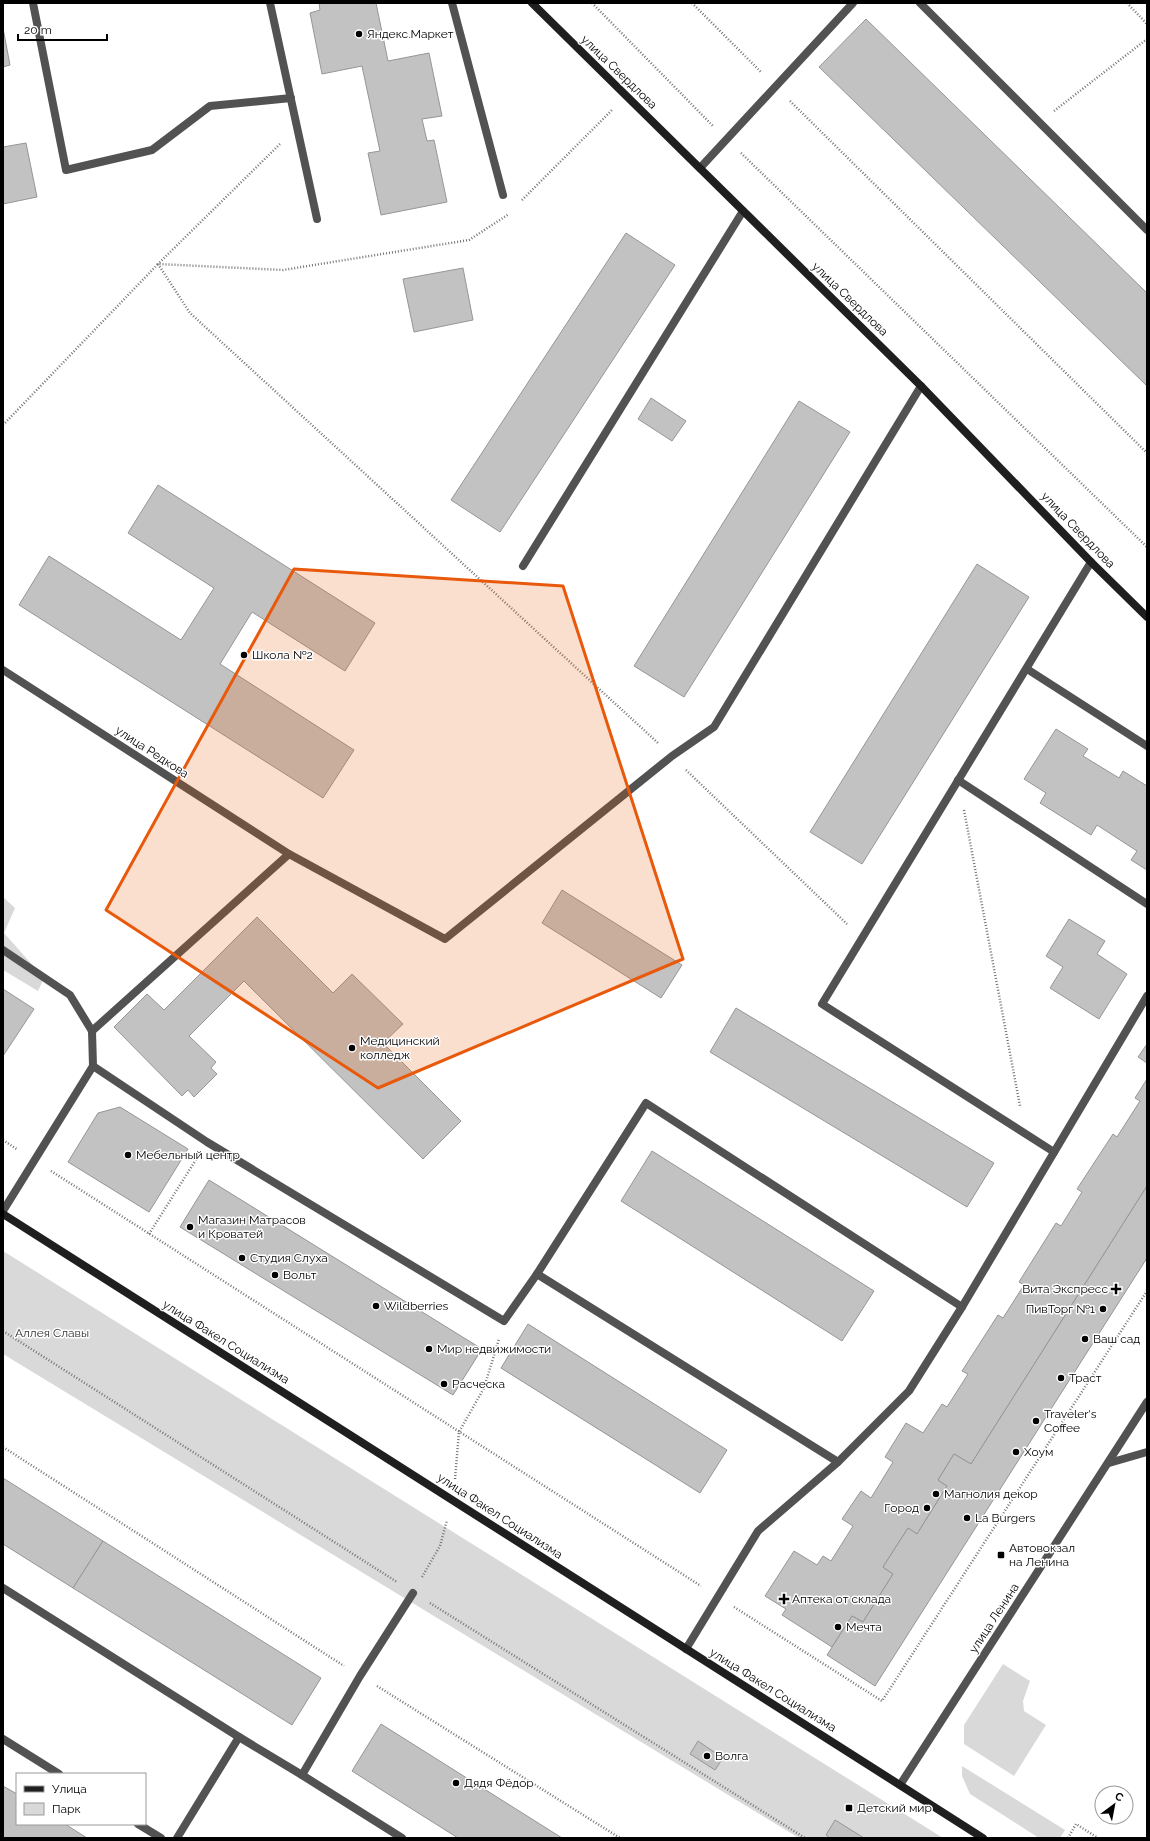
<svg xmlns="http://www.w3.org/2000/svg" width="1150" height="1841" font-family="Raleway,sans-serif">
<rect width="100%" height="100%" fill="#fff"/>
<g fill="#d9d9d9">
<path d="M3,897L15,908L4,933L44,978L38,991L3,970Z"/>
<path d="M3,1251L943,1838H799L3,1354Z"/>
<path d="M1003,1664L1030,1681L1023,1701L1024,1711L1046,1725L1014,1776L964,1744V1725Z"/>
<path d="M962,1766L1065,1830L1060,1838H1039L970,1794L962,1776Z"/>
</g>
<g fill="#c2c2c2" stroke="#969696">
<path d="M319,3H376L388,61L429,53L442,116L422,119L427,141L434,140L447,202L381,215L368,153L380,151L362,66L322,74L310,13L320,10Z"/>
<path d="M866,19L1147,293V386L819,67Z"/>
<path d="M3,28L10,65L3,67Z"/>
<path d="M26,143L37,197L3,204V147Z"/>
<path d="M626,233L675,265L500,532L451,500Z"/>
<path d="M463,268L473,320L414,332L403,279Z"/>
<path d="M651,398L686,421L672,441L638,419Z"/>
<path d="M799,401L850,432L684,697L634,666Z"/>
<path d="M158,485L375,623L345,671L252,612L220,664L354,750L323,798L19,605L49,556L181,640L214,588L128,533Z"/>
<path d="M977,564L1029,597L862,864L810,832Z"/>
<path d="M1056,729L1088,749L1083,756L1119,778L1123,771L1147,786V870L1131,860L1137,851L1097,825L1091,835L1040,803L1046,793L1024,779Z"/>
<path d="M562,890L682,965L661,998L542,923Z"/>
<path d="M257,917L333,993L352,974L403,1024L383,1043L461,1121L423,1159L244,981L189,1036L216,1062L211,1068L217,1074L194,1097L188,1090L182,1096L114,1027L147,994L164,1010Z"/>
<path d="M1069,919L1105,941L1097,954L1127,974L1099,1019L1050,988L1063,967L1046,956Z"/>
<path d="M3,989L34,1009L3,1056Z"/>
<path d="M736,1008L994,1163L967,1207L710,1052Z"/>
<path d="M1147,1044V1063L1138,1057Z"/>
<path d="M1147,1079V1186L971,1464L954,1454L938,1480L947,1486L917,1534L908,1528L883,1567L893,1574L863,1622L852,1616L832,1647L782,1615L786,1609L765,1596L794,1551L817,1565L823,1556L831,1561L853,1526L842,1519L861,1491L871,1498L893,1462L885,1457L906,1423L923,1433L942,1404L947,1407L968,1374L962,1371L998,1315L1003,1318L1024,1285L1019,1282L1056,1223L1061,1226L1082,1192L1077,1189L1113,1134L1117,1137L1140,1101L1135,1098Z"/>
<path d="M120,1107L188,1149L149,1212L68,1162L98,1113Z"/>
<path d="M652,1151L874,1291L842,1341L621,1201Z"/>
<path d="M209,1180L482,1349L453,1395L180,1227Z"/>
<path d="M1147,1186V1258L875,1686L827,1655L852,1616L863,1622L893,1574L883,1567L908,1528L917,1534L947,1486L938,1480L954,1454L971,1464Z"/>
<path d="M528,1324L727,1450L700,1493L501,1368Z"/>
<path d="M3,1478L103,1541L73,1588L3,1544Z"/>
<path d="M103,1541L321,1678L292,1725L73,1588Z"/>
<path d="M381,1724L562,1838H458L377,1787L352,1771Z"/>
<path d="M698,1741L723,1758L715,1770L690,1754Z"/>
<path d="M3,1786L17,1794V1824H65L87,1838H3Z"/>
<path d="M835,1820L864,1838H830L826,1835Z"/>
</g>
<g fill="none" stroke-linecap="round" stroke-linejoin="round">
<g stroke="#747474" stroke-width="2.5" stroke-dasharray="1 2" stroke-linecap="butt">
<path d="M592,3L713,126"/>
<path d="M692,3L762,73"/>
<path d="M1127,3L1147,24"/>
<path d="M790,101L1147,453"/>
<path d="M1054,111L1147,39"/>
<path d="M280,144L158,264L190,313L658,743"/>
<path d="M741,153L1147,547"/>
<path d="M522,200L613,109"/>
<path d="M3,425L158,264L283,270L469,240L509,214"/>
<path d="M686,770L847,924"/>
<path d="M964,810L1020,1106"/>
<path d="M3,1140L18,1150"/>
<path d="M51,1171L701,1586"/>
<path d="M149,1234L197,1158"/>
<path d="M3,1331L397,1582"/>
<path d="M3,1447L344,1666"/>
<path d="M455,1479L459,1432L484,1388L499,1339"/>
<path d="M422,1577L440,1546L447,1520"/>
<path d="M430,1603L805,1838"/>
<path d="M734,1607L882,1701L1147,1291"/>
<path d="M377,1686L620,1838"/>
<path d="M1068,1838L1076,1824L1098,1838"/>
</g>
<g stroke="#525252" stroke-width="8">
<path d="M33,3L66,170L152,150L210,106L291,98"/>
<path d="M270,3L317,219"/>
<path d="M452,3L503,195"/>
<path d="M920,3L1147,230"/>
<path d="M700,168L853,3"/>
<path d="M523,566L743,211"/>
<path d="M1027,669L1147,746"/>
<path d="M3,670L289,854"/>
<path d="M958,780L1147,904"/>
<path d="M3,950L70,995L92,1031L93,1066L207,1142L504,1321L537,1274L838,1462"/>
<path d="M92,1031L289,854L445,939L672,756L714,727L921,386"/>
<path d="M1054,1152L822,1004L1091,562"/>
<path d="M3,1211L93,1066"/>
<path d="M537,1274L646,1103L962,1307"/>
<path d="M3,1588L239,1737L302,1775L360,1676L413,1593"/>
<path d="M686,1649L758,1531L838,1462L909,1391L962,1307L1147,996"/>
<path d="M3,1739L59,1774"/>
<path d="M302,1775L402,1838"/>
<path d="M138,1824L161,1838"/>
</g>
<g stroke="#525252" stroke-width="8">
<path d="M1109,1463L1147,1452"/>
<path d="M900,1785L1147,1402"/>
<path d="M177,1838L239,1737"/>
</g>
<g stroke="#1f1f1f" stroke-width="8">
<path d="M532,3L921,386L1091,562L1147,617"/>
<path d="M3,1214L983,1838"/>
</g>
</g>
<path fill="#e8590c" fill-opacity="0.2" stroke="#e8590c" stroke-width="3" stroke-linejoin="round" d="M294,569L563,586L683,959L378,1088L106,910Z"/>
<g fill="#000" stroke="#fff" stroke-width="1.5">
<circle cx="359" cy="34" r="4"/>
<circle cx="244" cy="655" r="4"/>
<circle cx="352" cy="1048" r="4"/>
<circle cx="128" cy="1155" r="4"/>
<circle cx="190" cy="1227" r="4"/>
<circle cx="242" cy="1258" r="4"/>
<circle cx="275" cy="1275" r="4"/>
<path d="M1114 1283h4v4h4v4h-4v4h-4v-4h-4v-4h4z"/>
<circle cx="376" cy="1306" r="4"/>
<circle cx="1103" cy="1309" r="4"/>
<circle cx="1085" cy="1339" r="4"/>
<circle cx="429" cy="1349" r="4"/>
<circle cx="1061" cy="1378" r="4"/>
<circle cx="444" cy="1384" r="4"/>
<circle cx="1036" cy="1421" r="4"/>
<circle cx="1016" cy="1452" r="4"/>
<circle cx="936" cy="1494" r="4"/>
<circle cx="927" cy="1508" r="4"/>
<circle cx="967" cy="1518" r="4"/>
<rect x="997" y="1551" width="8" height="8" rx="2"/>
<path d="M782 1593h4v4h4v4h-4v4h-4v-4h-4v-4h4z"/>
<circle cx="838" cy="1627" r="4"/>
<circle cx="707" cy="1756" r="4"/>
<circle cx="456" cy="1783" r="4"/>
<rect x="845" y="1804" width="8" height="8" rx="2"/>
</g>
<g text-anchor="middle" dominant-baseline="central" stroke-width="3" stroke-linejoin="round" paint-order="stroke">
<g font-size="12" fill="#000" stroke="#fff" text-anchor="start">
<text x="367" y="34">Яндекс.Маркет</text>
<text x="252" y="655">Школа №2</text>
<text x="360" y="1041">Медицинский<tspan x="360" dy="14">колледж</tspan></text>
<text x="136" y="1155">Мебельный центр</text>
<text x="198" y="1220">Магазин Матрасов<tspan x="198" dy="14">и Кроватей</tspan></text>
<text x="250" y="1258">Студия Слуха</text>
<text x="283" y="1275">Вольт</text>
<text x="1108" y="1289" text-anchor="end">Вита Экспресс</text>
<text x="384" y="1306">Wildberries</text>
<text x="1095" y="1309" text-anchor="end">ПивТорг №1</text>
<text x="1093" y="1339">Ваш сад</text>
<text x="437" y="1349">Мир недвижимости</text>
<text x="1069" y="1378">Траст</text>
<text x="452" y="1384">Расческа</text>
<text x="1044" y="1414">Traveler's<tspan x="1044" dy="14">Coffee</tspan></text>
<text x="1024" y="1452">Хоум</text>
<text x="944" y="1494">Магнолия декор</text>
<text x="919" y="1508" text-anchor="end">Город</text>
<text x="975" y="1518">La Burgers</text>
<text x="1009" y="1548">Автовокзал<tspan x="1009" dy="14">на Ленина</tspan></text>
<text x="792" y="1599">Аптека от склада</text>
<text x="846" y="1627">Мечта</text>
<text x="715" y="1756">Волга</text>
<text x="464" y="1783">Дядя Фёдор</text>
<text x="857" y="1808">Детский мир</text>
</g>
<g font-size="12" fill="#000" stroke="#fff">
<text transform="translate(619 72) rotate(44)">улица Свердлова</text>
<text transform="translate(850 299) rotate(44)">улица Свердлова</text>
<text transform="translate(1078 530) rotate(46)">улица Свердлова</text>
<text transform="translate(152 752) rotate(33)">улица Редкова</text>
<text transform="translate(226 1342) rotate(32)">улица Факел Социализма</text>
<text transform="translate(500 1516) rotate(33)">улица Факел Социализма</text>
<text transform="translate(994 1618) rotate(-57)">улица Ленина</text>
<text transform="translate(773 1690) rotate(32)">улица Факел Социализма</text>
</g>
<g font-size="12" fill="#303030" stroke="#fff">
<text x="52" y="1333">Аллея Славы</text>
</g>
</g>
<rect width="1150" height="1841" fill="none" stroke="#000000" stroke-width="8"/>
<rect x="16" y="1773" width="130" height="52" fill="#ffffff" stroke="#999999"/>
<rect x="24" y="1786" width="20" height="6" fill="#1f1f1f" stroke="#999999"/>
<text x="52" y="1793" font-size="12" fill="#000000">Улица</text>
<rect x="24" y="1803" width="20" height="12" fill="#d9d9d9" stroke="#999999"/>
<text x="52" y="1813" font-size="12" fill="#000000">Парк</text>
<g transform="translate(1114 1805) rotate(32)"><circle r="19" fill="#ffffff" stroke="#999999"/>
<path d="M0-3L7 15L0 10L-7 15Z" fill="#000000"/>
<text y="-6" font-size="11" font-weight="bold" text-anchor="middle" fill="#000000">С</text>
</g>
<path d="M18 34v6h89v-6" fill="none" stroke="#000000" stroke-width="2"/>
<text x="24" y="34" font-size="12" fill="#000000" stroke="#ffffff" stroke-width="3" paint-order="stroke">20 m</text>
</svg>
